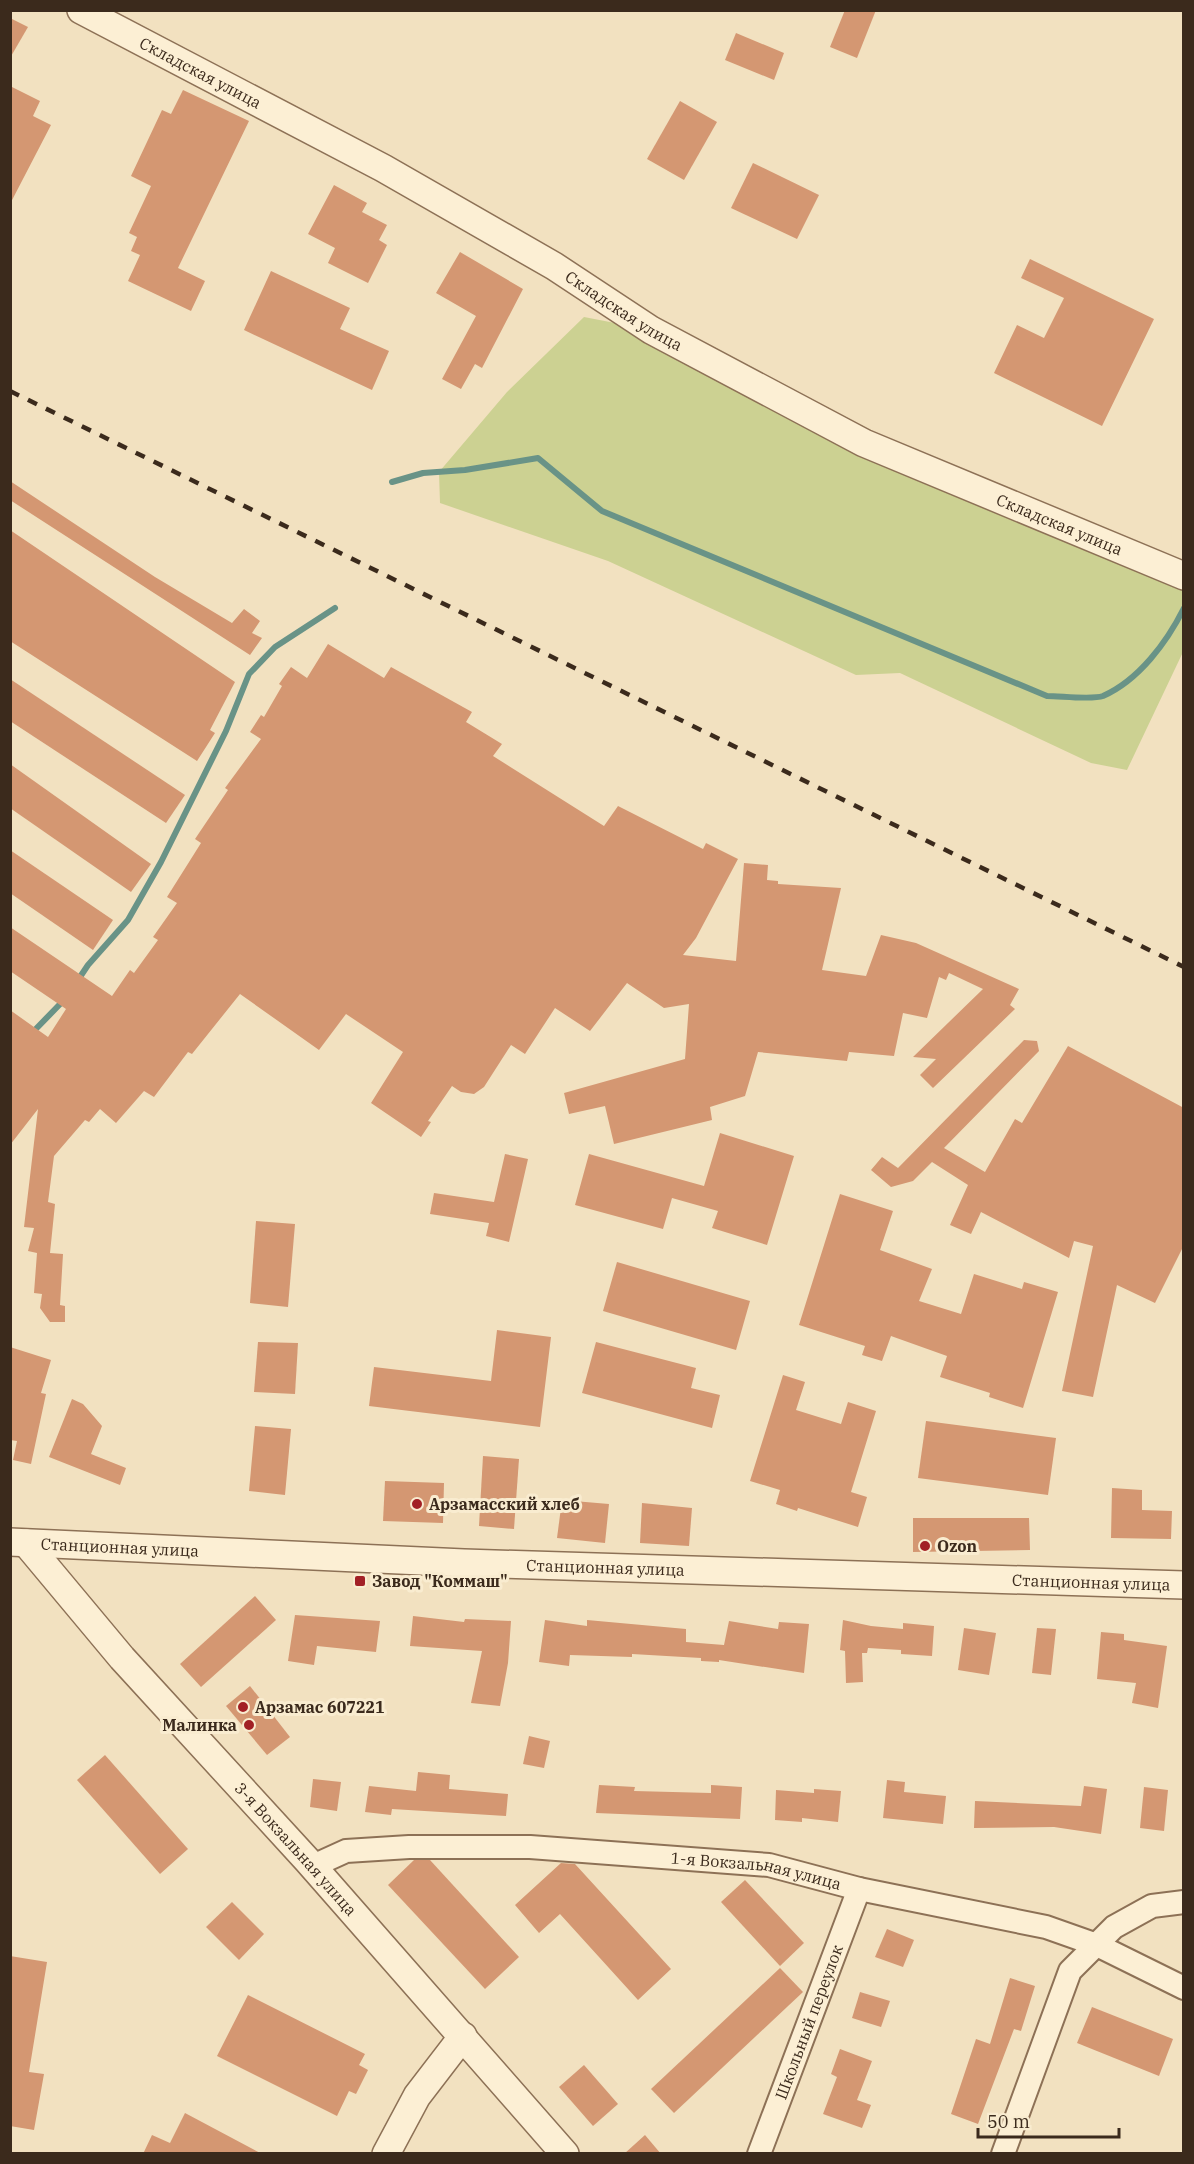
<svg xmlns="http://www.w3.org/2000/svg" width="1194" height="2164" font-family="'IBM Plex Serif',serif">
<rect width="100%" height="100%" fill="#f2e1c0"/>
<path fill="#ccd192" d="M584,317L651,330L938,473L1183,590V652L1127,770L1091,763L900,673L856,675L608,561L440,503L439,472L507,392Z"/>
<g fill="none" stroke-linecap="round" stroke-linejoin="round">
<g stroke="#699387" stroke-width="6">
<path d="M392,482L423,473L465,470L538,458L602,511L1047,696C1061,696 1092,700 1103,696C1139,680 1167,642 1184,608"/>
<path d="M78,980L88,965L128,920L161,862L226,731L249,674L275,647L335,608"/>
<path d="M31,1034L63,1001"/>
</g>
</g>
<g fill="#d49772">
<path d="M845,10H876L857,58L830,47Z"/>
<path d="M10,18L28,27L10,58Z"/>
<path d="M736,33L784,53L774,80L725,60Z"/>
<path d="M10,86L40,101L33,116L51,125L10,204Z"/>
<path d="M183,90L249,121L178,268L205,281L191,311L128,281L140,255L131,251L137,237L129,233L151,186L131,176L162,110L171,114Z"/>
<path d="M680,101L717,122L684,180L647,159Z"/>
<path d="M753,163L819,195L797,239L731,208Z"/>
<path d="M334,185L367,203L362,212L387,225L379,240L387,245L368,283L328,263L335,248L308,234Z"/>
<path d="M460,252L523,289L482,368L475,364L461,389L442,379L476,316L436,293Z"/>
<path d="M1030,259L1154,319L1102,426L994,373L1017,325L1044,338L1064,298L1021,278Z"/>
<path d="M271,271L350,308L340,329L389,351L372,390L244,330Z"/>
<path d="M10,481L155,577L232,623L244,609L260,621L252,633L262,638L250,655L10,500Z"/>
<path d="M10,530L235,682L210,730L215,733L197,761L10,641Z"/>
<path d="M328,644L384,678L391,667L472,712L466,722L502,744L493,756L604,826L618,806L703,849L706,843L738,859L696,938L683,955L736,961L744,863L768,865L767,880L778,881V884L841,888L822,970L866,976L881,935L916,943L1019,989L1010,1005L1015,1009L933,1088L920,1075L936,1059L913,1057L983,989L949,973L946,980L939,977L927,1018L903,1013L894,1056L849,1052L847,1061L758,1052L745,1096L710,1107L712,1120L614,1144L605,1106L569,1114L564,1093L685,1059L689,1004L664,1008L627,983L590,1031L555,1008L525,1054L511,1045L484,1087L474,1094L461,1092L452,1086L428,1121L431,1122L421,1137L371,1103L403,1052L346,1014L319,1050L240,994L192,1054L188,1052L154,1097L144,1091L116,1123L100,1109L89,1122L85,1120L54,1156L48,1202L55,1204L50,1253L63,1254L60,1305L65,1306V1322H50L40,1308L42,1294L34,1293L37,1253L28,1251L34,1228L24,1227L38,1109L10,1145V1010L48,1037L66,1009L10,971V927L112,996L130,970L134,973L158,940L153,937L177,903L167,897L201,843L195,839L228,790L225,788L261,739L250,732L261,715L264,717L282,686L279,684L291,667L307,678Z"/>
<path d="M10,679L185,795L166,823L10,721Z"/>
<path d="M10,764L151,864L131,892L10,808Z"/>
<path d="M10,850L113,920L93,950L10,893Z"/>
<path d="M1024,1040L1037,1041L1039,1051L944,1148L985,1172L1015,1119L1022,1123L1068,1046L1184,1108V1245L1155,1303L1117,1285L1093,1397L1062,1391L1093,1246L1074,1241L1069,1258L981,1212L971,1234L950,1225L968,1185L932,1162L913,1181L891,1187L871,1170L882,1157L898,1168Z"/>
<path d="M720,1133L794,1156L767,1245L712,1228L718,1211L672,1198L663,1229L575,1205L589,1154L704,1186Z"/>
<path d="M505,1154L528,1159L509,1242L486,1236L489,1223L430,1214L434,1193L494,1202Z"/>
<path d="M840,1194L893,1211L880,1250L932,1269L919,1301L961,1314L974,1274L1022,1289L1024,1282L1058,1292L1023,1408L989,1397L990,1393L940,1377L947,1356L891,1336L882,1361L862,1355L865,1346L799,1325Z"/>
<path d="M256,1221L295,1224L288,1307L250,1303Z"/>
<path d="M617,1262L750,1301L736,1350L603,1311Z"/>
<path d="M497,1330L551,1337L540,1427L369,1406L374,1367L491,1381Z"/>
<path d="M258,1342L298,1343L295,1394L254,1392Z"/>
<path d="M596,1342L696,1368L691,1388L720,1395L712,1428L582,1393Z"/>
<path d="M10,1347L51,1360L41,1393L46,1394L31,1464L13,1460L17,1441L10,1440Z"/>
<path d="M783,1375L805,1382L796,1410L841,1424L848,1402L876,1411L851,1492L867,1497L858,1527L798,1508L797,1511L776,1504L780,1490L750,1481Z"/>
<path d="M72,1399L83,1404L102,1426L91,1454L126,1468L120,1485L49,1457Z"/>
<path d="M926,1421L1056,1438L1048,1495L918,1478Z"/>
<path d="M255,1426L291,1429L285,1495L249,1491Z"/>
<path d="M483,1456L519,1459L514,1529L479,1526Z"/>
<path d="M385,1481L444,1483L443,1523L383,1521Z"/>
<path d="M1112,1488L1142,1490V1510L1172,1511L1171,1539L1111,1538Z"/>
<path d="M562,1500L609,1504L605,1543L557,1538Z"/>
<path d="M642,1503L692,1508L689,1546L640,1543Z"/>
<path d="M913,1518H1029L1030,1550L913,1552Z"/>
<path d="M255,1596L276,1620L201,1687L180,1664Z"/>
<path d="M295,1615L380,1621L376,1652L317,1646L314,1665L288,1661Z"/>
<path d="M413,1616L464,1622L465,1619L511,1621L508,1663L500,1706L471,1703L482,1651L410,1646Z"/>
<path d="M545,1620L587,1626V1620L686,1629V1642L724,1645L729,1621L778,1629L779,1622L809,1624L804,1673L719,1660V1662L701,1661V1658L632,1654V1657L570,1655L569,1666L539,1662Z"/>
<path d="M843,1620L871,1626L903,1629V1623L934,1626L932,1656L901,1654V1650L868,1648L867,1653H862L863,1682L846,1683L845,1651L840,1650Z"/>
<path d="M964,1628L996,1633L989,1675L958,1670Z"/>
<path d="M1037,1628L1056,1629L1051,1675L1032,1673Z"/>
<path d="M1101,1632L1124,1634V1640L1167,1646L1158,1708L1132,1703L1136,1683L1097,1679Z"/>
<path d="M250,1686L290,1737L267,1755L226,1706Z"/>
<path d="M529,1736L550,1741L544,1768L523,1764Z"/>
<path d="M105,1755L188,1849L160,1874L77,1780Z"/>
<path d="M418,1772L450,1775L449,1789L508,1794L506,1816L392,1809L391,1815L365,1812L369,1786L416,1791Z"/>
<path d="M313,1779L341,1782L337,1811L310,1807Z"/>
<path d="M887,1780L905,1782L904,1792L946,1796L943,1824L883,1818Z"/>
<path d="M599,1785L635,1787L634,1791L711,1793V1785L742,1787L740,1819L596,1813Z"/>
<path d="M1084,1786L1107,1789L1101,1834L1054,1827L974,1828L975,1801L1081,1806Z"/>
<path d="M1144,1787L1168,1790L1164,1831L1140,1828Z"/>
<path d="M814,1789L841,1791L838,1822L802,1818V1822L775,1820L776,1790L814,1793Z"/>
<path d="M414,1860H430L519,1957L485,1989L388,1885Z"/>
<path d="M561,1863L575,1864L671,1969L638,2000L560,1914L539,1933L515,1905Z"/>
<path d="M745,1880L804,1943L780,1966L721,1902Z"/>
<path d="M232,1902L264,1934L239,1960L206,1927Z"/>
<path d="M887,1929L914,1940L903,1967L875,1957Z"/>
<path d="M10,1956L47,1962L29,2072L44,2074L34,2130L10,2126Z"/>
<path d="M780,1968L803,1992L674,2113L651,2089Z"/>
<path d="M1010,1978L1035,1986L1021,2031L1014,2029L978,2124L951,2114L976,2039L990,2044Z"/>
<path d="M860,1992L890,2001L881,2027L852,2018Z"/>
<path d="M248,1995L365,2054L359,2065L368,2070L356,2094L349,2091L337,2116L217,2056Z"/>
<path d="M1092,2007L1173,2039L1159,2076L1077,2043Z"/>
<path d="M840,2049L872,2061L857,2100L871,2105L862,2128L823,2114L837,2077L831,2074Z"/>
<path d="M584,2065L618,2104L593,2126L559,2087Z"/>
<path d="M185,2113L262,2154H143L152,2135L170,2143Z"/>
<path d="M645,2135L661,2154H624Z"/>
</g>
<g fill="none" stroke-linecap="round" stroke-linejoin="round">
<g stroke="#8d7156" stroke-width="26">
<g id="minor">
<path id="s1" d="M313,1866L346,1851L409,1847H530L769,1865L859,1889L1046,1927L1097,1945L1184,1988"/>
<path id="s2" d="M759,2154L859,1889"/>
<path d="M1003,2154L1070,1971L1114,1927L1152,1906L1184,1902"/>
</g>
</g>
<g stroke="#8d7156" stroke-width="30">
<g id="tertiary">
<path id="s3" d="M81,10L383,168L554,266L651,330L864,443L1184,576"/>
<path id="s4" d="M10,1542L464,1563L1184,1585"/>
<path id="s5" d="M26,1543L122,1658L307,1860L565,2154"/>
<path d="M386,2154L417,2096L463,2036"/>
</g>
</g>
<use href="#minor" stroke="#fcefd4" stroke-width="22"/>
<use href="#tertiary" stroke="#fcefd4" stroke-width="27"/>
<path stroke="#3b2a1c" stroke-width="4.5" stroke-dasharray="10 10" stroke-linecap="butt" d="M10,391L1184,967"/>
</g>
<g fill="#a22025" stroke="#f9ecd0" stroke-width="2">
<circle cx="417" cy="1504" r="6"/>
<circle cx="925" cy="1546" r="6"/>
<rect x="354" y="1575" width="12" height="12" rx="3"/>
<circle cx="243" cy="1707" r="6"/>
<circle cx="249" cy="1725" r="6"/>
</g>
<g text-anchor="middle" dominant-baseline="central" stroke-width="6" stroke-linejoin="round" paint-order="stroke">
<g font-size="16" fill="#3b2a1c" stroke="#f9ecd0">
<text stroke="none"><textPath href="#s3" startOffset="135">Складская улица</textPath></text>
<text stroke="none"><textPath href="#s3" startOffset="621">Складская улица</textPath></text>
<text stroke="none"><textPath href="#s3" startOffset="1107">Складская улица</textPath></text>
<text stroke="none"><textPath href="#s4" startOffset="110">Станционная улица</textPath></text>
<text stroke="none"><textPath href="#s4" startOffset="596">Станционная улица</textPath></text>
<text stroke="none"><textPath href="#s4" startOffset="1082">Станционная улица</textPath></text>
<text stroke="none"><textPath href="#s5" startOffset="408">3-я Вокзальная улица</textPath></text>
<text stroke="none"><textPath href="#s1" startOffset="448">1-я Вокзальная улица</textPath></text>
<text stroke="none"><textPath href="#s2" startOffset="141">Школьный переулок</textPath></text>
</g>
<g font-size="16" font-weight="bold" fill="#3b2a1c" stroke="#f9ecd0" text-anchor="start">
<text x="429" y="1504">Арзамасский хлеб</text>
<text x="937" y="1546">Ozon</text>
<text x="372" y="1581">Завод "Коммаш"</text>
<text x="255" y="1707">Арзамас 607221</text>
<text x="237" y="1725" text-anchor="end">Малинка</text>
</g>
</g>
<rect width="1194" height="2164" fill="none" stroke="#3b2a1c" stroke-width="24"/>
<path d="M978 2128v9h141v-9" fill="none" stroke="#3b2a1c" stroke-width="3"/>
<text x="987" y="2128" font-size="18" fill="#3b2a1c" stroke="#f9ecd0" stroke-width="4.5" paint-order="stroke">50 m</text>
</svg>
